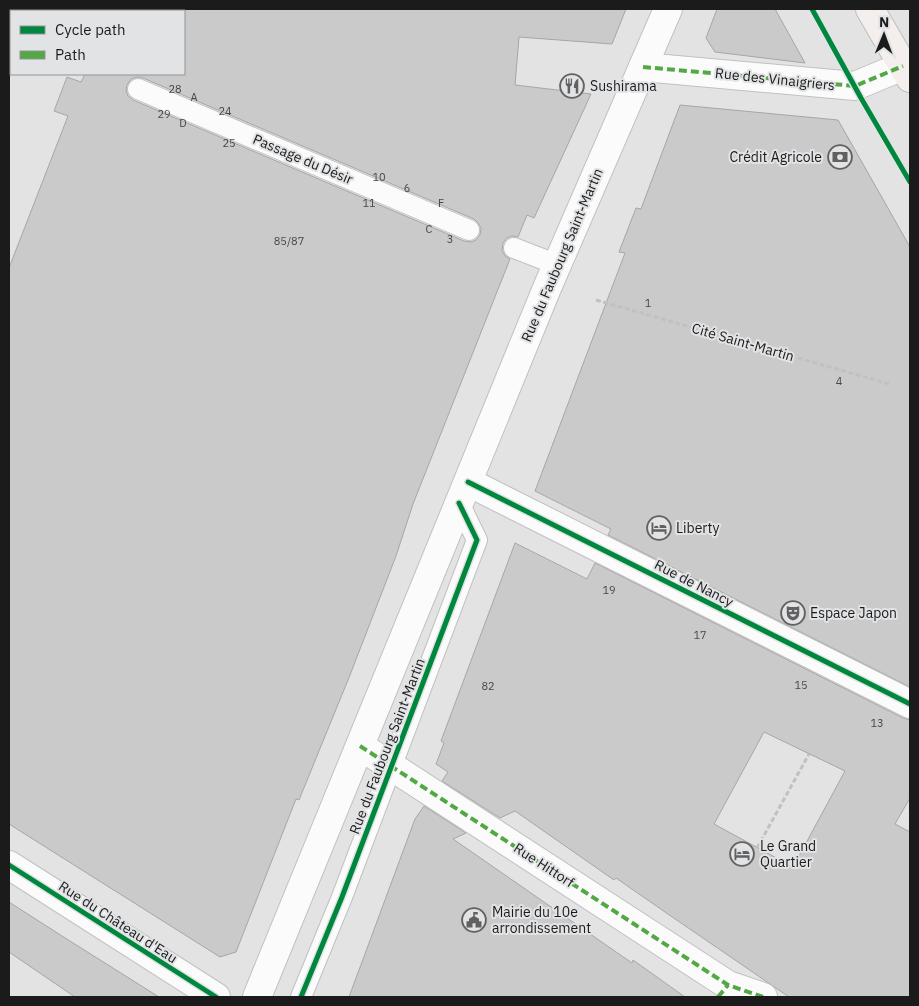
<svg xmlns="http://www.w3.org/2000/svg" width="919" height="1006" font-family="'IBM Plex Sans',sans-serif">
<rect width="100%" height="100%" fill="#e3e3e4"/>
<g fill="#cacaca" stroke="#a6a6a6" fill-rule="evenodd">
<path d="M184,9H626L612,44L519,37L515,85L591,94L534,218L527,215L518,237L512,236L507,238L503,243L502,250L505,256L510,259L413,504L396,556L350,675L299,800L296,799L236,952L220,957L9,824V268L68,116L54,111L67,77L81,82L85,74H184ZM137,77L143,78L474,219L478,223L481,228L480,235L476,240L471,242L464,241L133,100L128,96L126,90L127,85L131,79Z"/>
<path d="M717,9H775L805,63L715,52L706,38Z"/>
<path d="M680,105L838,120L910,247V687L608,535L611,529L535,491L625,253L619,252L636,208L641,209Z"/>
<path d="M515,543L587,579L595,563L903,718L910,720V798L895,824L910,832V997H789L665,912L616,878L614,880L515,811L500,818L442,781L448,772L436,764L444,743L441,741ZM764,732L845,771L793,867L714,824Z"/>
<path d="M424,806L466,833L453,839L632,963L633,960L685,997H349L415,819Z"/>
<path d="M9,902L62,936L159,997H75L9,952Z"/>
</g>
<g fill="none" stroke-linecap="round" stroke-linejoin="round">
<g stroke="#c1c1c2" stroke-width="22">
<g id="service">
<path d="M9,30L11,31"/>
<path d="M138,89L469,230"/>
<path d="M514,248L558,265"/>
<path d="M301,997L342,897L477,540L459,503"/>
</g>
</g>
<g stroke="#c1c1c2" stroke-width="30">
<g id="pedestrian">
<path d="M643,67L855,86L903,66"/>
<path d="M360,746L728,985L763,997"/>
</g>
</g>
<g stroke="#c1c1c2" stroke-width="30">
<g id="minor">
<path d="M468,482L910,704"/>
<path d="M9,865L216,997"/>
</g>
</g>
<g stroke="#c1c1c2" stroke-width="30">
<path id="secondary" d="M257,997L547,288L668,9"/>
</g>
<g stroke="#bebebf" stroke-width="30">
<g id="primary">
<path d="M870,9L910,78"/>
<path d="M28,11L29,9"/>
<path d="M9,60L11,53"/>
</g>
</g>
<g stroke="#c1c1c2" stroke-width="3" stroke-dasharray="5 2.5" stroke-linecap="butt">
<path d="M596,300L889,384"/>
<path d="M757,848L809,754"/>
</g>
<use href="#service" stroke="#fbfbfb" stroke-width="20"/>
<use href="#pedestrian" stroke="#fbfbfb" stroke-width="28"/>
<use href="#minor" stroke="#fbfbfb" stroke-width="28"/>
<use href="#secondary" stroke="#fbfbfb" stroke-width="28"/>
<use href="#primary" stroke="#f4eeed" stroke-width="28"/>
<g stroke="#52a943" stroke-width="4" stroke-dasharray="8 4" stroke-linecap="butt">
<path d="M643,67L855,86L903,66"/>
<path d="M360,746L728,985L763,997"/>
<path d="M718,997L728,985"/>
</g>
<g stroke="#e2e3e5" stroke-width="8">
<g id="cycleway">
<path d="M812,9L861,98L910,182"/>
<path d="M468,482L910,704"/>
<path d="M9,865L216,997"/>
<path d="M301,997L342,897L477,540L459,503"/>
</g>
</g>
<use href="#cycleway" stroke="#00873e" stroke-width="5"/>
</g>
<defs>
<g id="restaurant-ring" transform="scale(1.25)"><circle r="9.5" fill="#e2e3e5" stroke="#616162" stroke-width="1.5"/><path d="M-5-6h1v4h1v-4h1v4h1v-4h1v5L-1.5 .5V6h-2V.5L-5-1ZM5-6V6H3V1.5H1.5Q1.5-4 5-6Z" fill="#616162"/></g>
<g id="bank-ring" transform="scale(1.25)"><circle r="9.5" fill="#e2e3e5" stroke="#616162" stroke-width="1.5"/><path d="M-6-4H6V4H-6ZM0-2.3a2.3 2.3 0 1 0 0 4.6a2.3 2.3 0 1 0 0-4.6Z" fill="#616162"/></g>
<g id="hotel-ring" transform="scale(1.25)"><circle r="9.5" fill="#e2e3e5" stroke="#616162" stroke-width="1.5"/><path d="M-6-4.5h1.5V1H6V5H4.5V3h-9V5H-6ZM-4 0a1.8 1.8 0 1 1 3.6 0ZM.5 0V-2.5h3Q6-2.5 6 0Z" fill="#616162"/></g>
<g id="theatre-ring" transform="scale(1.25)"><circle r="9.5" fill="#e2e3e5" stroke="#616162" stroke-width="1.5"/><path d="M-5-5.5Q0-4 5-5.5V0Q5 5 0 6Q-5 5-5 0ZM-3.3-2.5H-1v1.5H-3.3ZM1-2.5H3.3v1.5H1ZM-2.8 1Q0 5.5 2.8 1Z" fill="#616162"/></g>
<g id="civic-ring" transform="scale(1.25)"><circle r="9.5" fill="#e2e3e5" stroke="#616162" stroke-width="1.5"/><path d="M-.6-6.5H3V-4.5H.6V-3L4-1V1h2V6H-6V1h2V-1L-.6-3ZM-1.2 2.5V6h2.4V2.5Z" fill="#616162"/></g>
</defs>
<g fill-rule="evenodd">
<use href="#restaurant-ring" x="572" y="86"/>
<use href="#bank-ring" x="840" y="157"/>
<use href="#hotel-ring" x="659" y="528"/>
<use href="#theatre-ring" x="793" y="613"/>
<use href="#hotel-ring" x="742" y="854"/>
<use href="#civic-ring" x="474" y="920"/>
</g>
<g text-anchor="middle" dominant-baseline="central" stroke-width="4" stroke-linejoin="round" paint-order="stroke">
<g font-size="11" fill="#474748">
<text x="175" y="89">28</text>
<text x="194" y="97">A</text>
<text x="225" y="111">24</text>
<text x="164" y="114">29</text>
<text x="183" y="123">D</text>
<text x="229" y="143">25</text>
<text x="379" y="177">10</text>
<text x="407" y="188">6</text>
<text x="369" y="203">11</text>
<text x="441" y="203">F</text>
<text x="429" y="229">C</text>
<text x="450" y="239">3</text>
<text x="289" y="241">85/87</text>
<text x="648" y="303">1</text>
<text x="839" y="381">4</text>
<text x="609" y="590">19</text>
<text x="700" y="635">17</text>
<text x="801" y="685">15</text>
<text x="488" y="686">82</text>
<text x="877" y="723">13</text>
</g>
<g font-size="14" fill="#1b1b1c" stroke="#e2e3e5">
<text transform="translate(775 79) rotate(6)">Rue des Vinaigriers</text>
<text transform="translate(303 159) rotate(23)">Passage du Désir</text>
<text transform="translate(562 255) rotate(-67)">Rue du Faubourg Saint-Martin</text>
<text transform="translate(743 342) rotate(16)">Cité Saint-Martin</text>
<text transform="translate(694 583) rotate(27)">Rue de Nancy</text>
<text transform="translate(387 746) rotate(-69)">Rue du Faubourg Saint-Martin</text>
<text transform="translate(544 865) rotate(33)">Rue Hittorf</text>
<text transform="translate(118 922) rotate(33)">Rue du Château d'Eau</text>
</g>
<g font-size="14" fill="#1b1b1c" stroke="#e2e3e5" text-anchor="start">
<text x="590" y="86">Sushirama</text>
<text x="822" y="157" text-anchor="end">Crédit Agricole</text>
<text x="676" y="528">Liberty</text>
<text x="810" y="613">Espace Japon</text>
<text x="760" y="846">Le Grand<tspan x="760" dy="16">Quartier</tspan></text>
<text x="492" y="912">Mairie du 10e<tspan x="492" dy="16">arrondissement</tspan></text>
</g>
</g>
<rect width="919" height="1006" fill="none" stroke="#1b1b1c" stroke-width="20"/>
<rect x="10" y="10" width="175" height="65" fill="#e2e3e5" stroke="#929395"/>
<rect x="20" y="26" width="25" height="8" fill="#00873e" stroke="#929395"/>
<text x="55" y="35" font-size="15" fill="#1b1b1c">Cycle path</text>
<rect x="20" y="51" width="25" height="8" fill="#52a943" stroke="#929395"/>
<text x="55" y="60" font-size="15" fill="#1b1b1c">Path</text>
<g transform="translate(884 35) rotate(1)" stroke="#e2e3e5" stroke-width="4" paint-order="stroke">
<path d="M0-4L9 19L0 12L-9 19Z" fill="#1b1b1c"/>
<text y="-8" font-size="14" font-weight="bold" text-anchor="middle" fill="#1b1b1c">N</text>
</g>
</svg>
